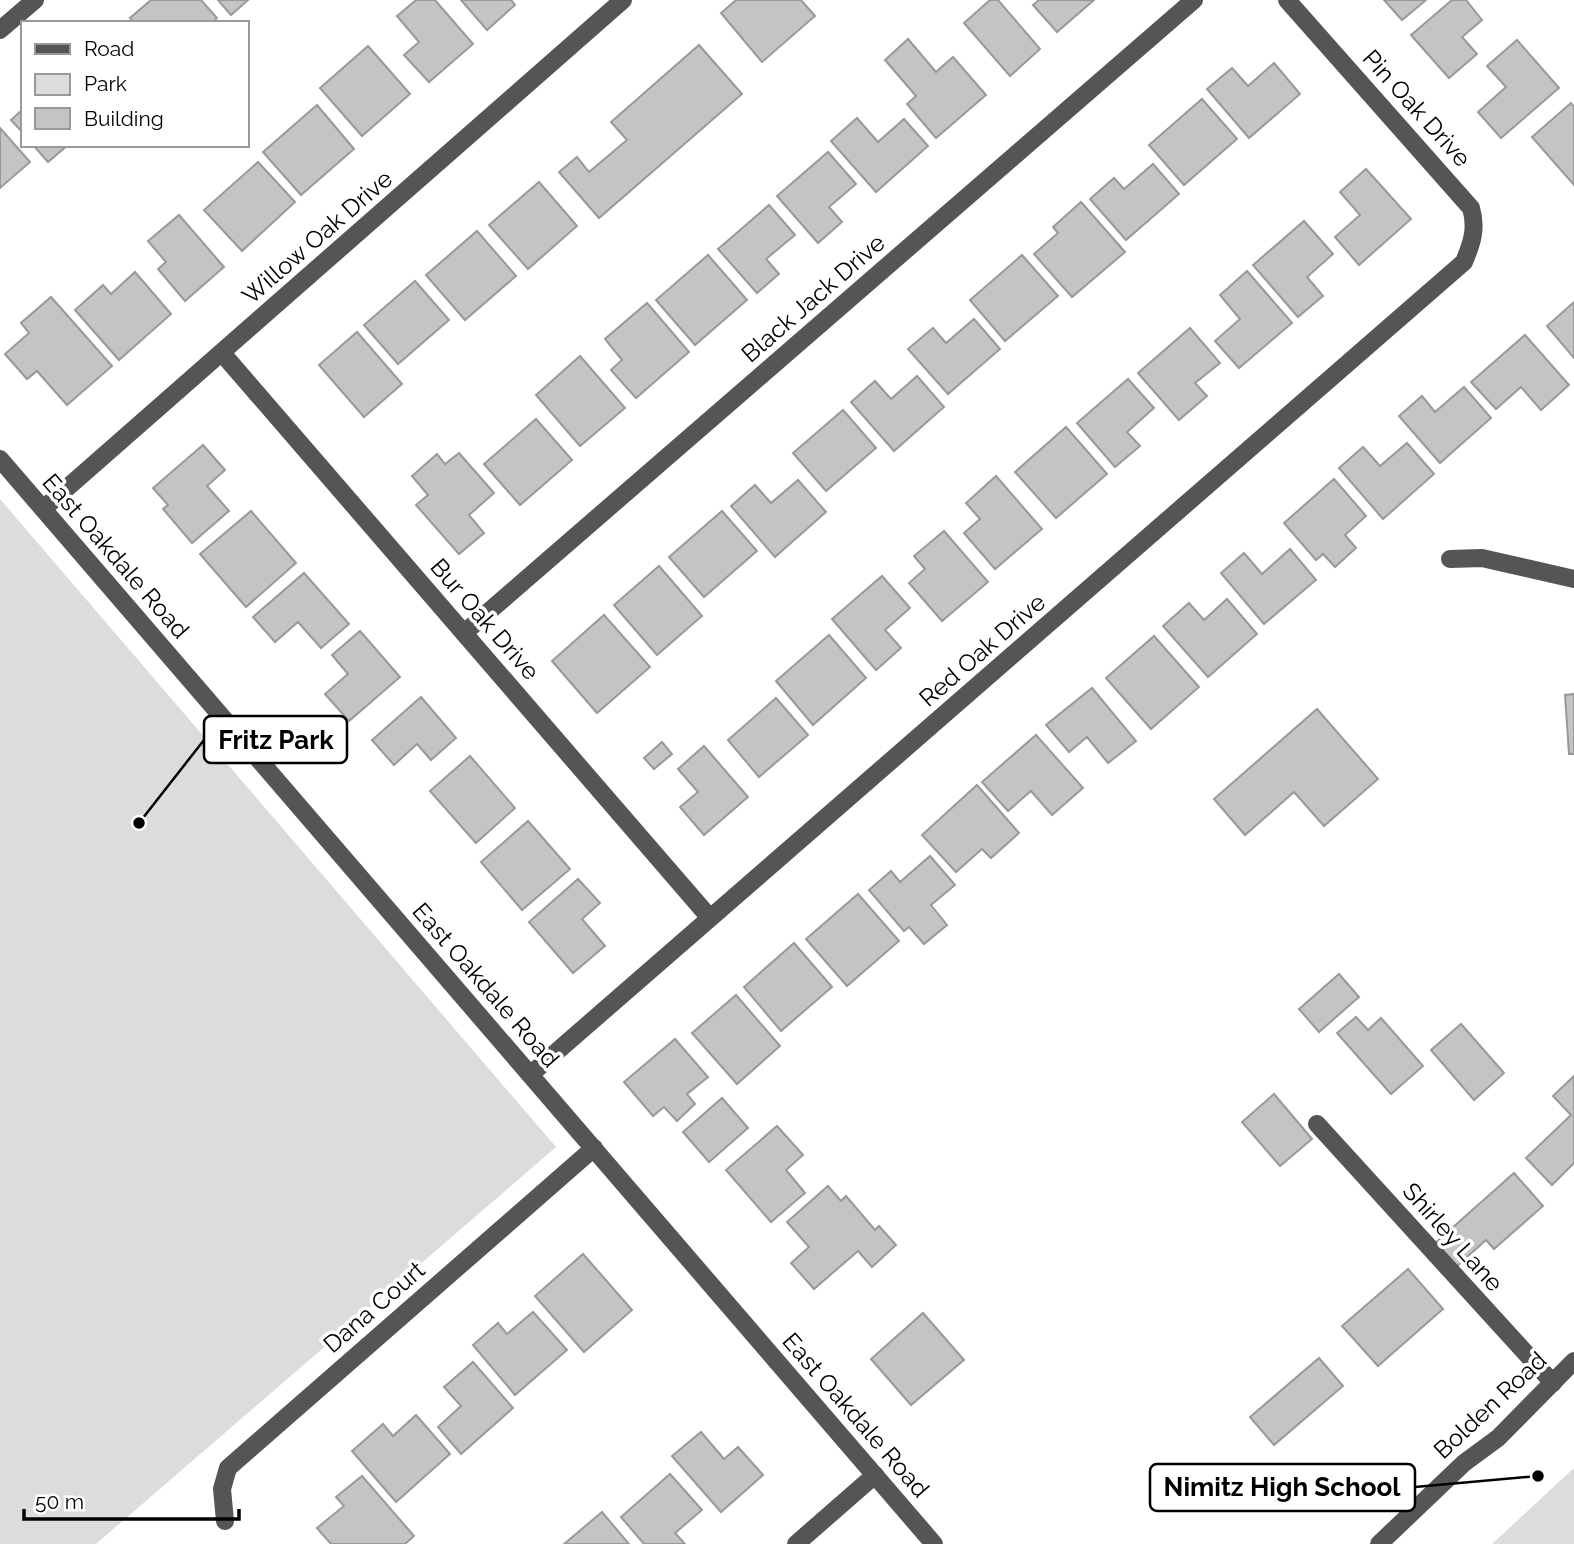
<svg xmlns="http://www.w3.org/2000/svg" width="1574" height="1544" font-family="Raleway,sans-serif">
<rect width="100%" height="100%" fill="#fff"/>
<g fill="#dcdcdc">
<path d="M0,499L556,1147L96,1544H0Z"/>
<path d="M1574,1468V1544H1492Z"/>
</g>
<g fill="#c4c4c4" stroke="#999" stroke-width="2">
<path d="M151,0H201L217,18L212,23H134L130,18Z"/>
<path d="M218,0H248L231,15Z"/>
<path d="M416,0H435L473,44L429,82L404,55L419,42L397,16Z"/>
<path d="M461,0H511L515,5L487,30Z"/>
<path d="M736,0H801L815,16L762,62L721,13Z"/>
<path d="M990,0H998L1040,49L1010,76L964,23Z"/>
<path d="M1039,0H1094L1057,32L1033,5Z"/>
<path d="M1384,0H1426L1402,20Z"/>
<path d="M1452,0H1466L1482,20L1462,37L1477,54L1449,78L1411,35Z"/>
<path d="M908,39L936,72L953,57L986,95L936,138L907,104L916,96L885,60Z"/>
<path d="M1517,40L1559,88L1501,138L1478,112L1506,87L1487,66Z"/>
<path d="M699,45L742,94L599,218L559,172L577,157L589,172L627,140L611,122Z"/>
<path d="M368,46L410,94L362,136L320,88Z"/>
<path d="M1274,63L1300,94L1249,138L1207,89L1232,68L1248,86Z"/>
<path d="M1202,99L1237,139L1184,185L1149,145Z"/>
<path d="M1571,103L1574,107V185L1532,137Z"/>
<path d="M317,105L354,149L301,195L263,152Z"/>
<path d="M23,109V133L11,120Z"/>
<path d="M857,118L878,142L904,119L928,146L876,192L831,141Z"/>
<path d="M0,128L30,162L0,188Z"/>
<path d="M33,145H68L48,162Z"/>
<path d="M828,152L856,184L829,207L842,222L818,243L777,196Z"/>
<path d="M258,162L295,202L242,251L204,210Z"/>
<path d="M1153,164L1179,194L1126,240L1090,199L1114,178L1124,189Z"/>
<path d="M1366,169L1411,219L1359,265L1335,237L1360,215L1340,192Z"/>
<path d="M539,182L577,226L528,269L489,225Z"/>
<path d="M1081,202L1125,252L1072,297L1034,254L1058,233L1053,227Z"/>
<path d="M769,205L795,235L766,259L779,274L757,293L718,249Z"/>
<path d="M179,215L224,267L185,301L158,269L166,262L148,241Z"/>
<path d="M1304,221L1333,254L1307,277L1323,296L1298,317L1253,265Z"/>
<path d="M477,231L516,276L465,320L426,275Z"/>
<path d="M708,255L747,300L695,345L656,300Z"/>
<path d="M1022,255L1058,296L1005,341L970,300Z"/>
<path d="M1247,271L1292,323L1239,368L1215,341L1240,319L1220,295Z"/>
<path d="M135,272L171,314L119,360L75,310L103,285L111,294Z"/>
<path d="M415,281L449,320L398,364L364,325Z"/>
<path d="M51,297L112,366L67,405L37,371L27,379L5,354L29,333L21,323Z"/>
<path d="M1574,302V358L1547,326Z"/>
<path d="M647,303L689,352L636,398L611,370L622,360L605,339Z"/>
<path d="M974,319L1000,349L948,394L908,349L933,328L946,343Z"/>
<path d="M1190,328L1220,363L1195,383L1207,396L1179,420L1138,373Z"/>
<path d="M357,332L402,384L364,417L319,365Z"/>
<path d="M1525,335L1569,385L1541,410L1521,387L1496,409L1471,382Z"/>
<path d="M580,356L625,408L580,446L536,395Z"/>
<path d="M917,376L944,407L894,451L851,402L875,381L891,399Z"/>
<path d="M1128,379L1154,408L1127,432L1140,446L1115,467L1077,423Z"/>
<path d="M1464,387L1491,418L1440,463L1399,416L1422,396L1435,412Z"/>
<path d="M843,410L876,448L826,491L793,453Z"/>
<path d="M536,419L572,460L520,505L484,464Z"/>
<path d="M1066,427L1107,474L1056,518L1015,472Z"/>
<path d="M1407,443L1434,474L1383,519L1339,468L1363,447L1380,466Z"/>
<path d="M203,445L225,470L207,486L229,511L192,543L163,509L168,505L153,488Z"/>
<path d="M459,453L494,493L469,515L484,533L459,554L416,505L428,495L412,476L437,454L445,464Z"/>
<path d="M996,476L1042,529L995,569L964,533L980,519L966,503Z"/>
<path d="M1334,479L1366,516L1345,535L1356,548L1335,567L1323,554L1316,560L1284,523Z"/>
<path d="M798,480L826,512L775,557L731,506L755,485L771,503Z"/>
<path d="M251,511L296,563L246,607L200,554Z"/>
<path d="M722,511L757,551L704,597L669,557Z"/>
<path d="M944,531L988,582L942,621L909,583L925,569L914,556Z"/>
<path d="M1290,549L1316,580L1264,624L1221,573L1244,553L1262,574Z"/>
<path d="M659,566L702,616L657,655L614,605Z"/>
<path d="M304,573L349,624L321,648L298,622L275,642L253,617Z"/>
<path d="M882,576L910,608L885,630L901,648L876,670L832,619Z"/>
<path d="M1227,599L1257,634L1208,677L1163,626L1189,603L1204,620Z"/>
<path d="M604,615L650,667L597,713L552,661Z"/>
<path d="M360,631L400,677L349,721L325,694L348,674L332,655Z"/>
<path d="M829,635L866,678L813,725L776,681Z"/>
<path d="M1154,636L1199,687L1151,729L1106,678Z"/>
<path d="M1092,688L1136,741L1108,763L1087,737L1069,752L1046,725Z"/>
<path d="M1574,694V754H1569L1565,695Z"/>
<path d="M421,697L456,738L431,760L417,744L394,765L372,740Z"/>
<path d="M776,698L808,735L759,777L728,740Z"/>
<path d="M1317,709L1378,779L1324,826L1294,792L1245,835L1214,799Z"/>
<path d="M1036,735L1083,788L1052,815L1031,791L1008,811L982,782Z"/>
<path d="M662,742L672,754L654,769L644,758Z"/>
<path d="M704,746L748,797L704,835L680,807L698,792L678,769Z"/>
<path d="M470,756L515,808L476,843L430,791Z"/>
<path d="M977,785L1019,833L991,858L982,849L956,872L922,835Z"/>
<path d="M528,821L570,869L522,910L481,862Z"/>
<path d="M930,856L955,885L931,905L947,925L924,944L909,927L904,931L869,890L891,871L900,882Z"/>
<path d="M578,879L600,903L582,919L605,946L573,973L529,922Z"/>
<path d="M858,894L899,941L847,986L806,939Z"/>
<path d="M794,943L832,987L781,1031L744,987Z"/>
<path d="M1339,974L1359,997L1319,1032L1299,1009Z"/>
<path d="M736,995L780,1046L737,1084L692,1033Z"/>
<path d="M1356,1017L1368,1030L1381,1018L1423,1066L1391,1094L1337,1033Z"/>
<path d="M1461,1024L1504,1073L1474,1100L1431,1050Z"/>
<path d="M675,1039L708,1077L687,1094L695,1104L677,1121L664,1107L653,1116L624,1082Z"/>
<path d="M1574,1076V1163L1552,1185L1526,1158L1571,1115L1553,1096Z"/>
<path d="M1274,1094L1312,1139L1280,1166L1242,1122Z"/>
<path d="M722,1098L748,1128L709,1162L683,1132Z"/>
<path d="M777,1126L803,1155L786,1170L805,1193L771,1222L726,1170Z"/>
<path d="M1514,1173L1543,1206L1494,1249L1486,1240L1455,1268L1434,1244Z"/>
<path d="M828,1186L841,1201L846,1196L875,1230L879,1226L896,1245L872,1267L858,1251L814,1289L791,1263L809,1247L787,1222Z"/>
<path d="M583,1254L632,1310L584,1352L535,1296Z"/>
<path d="M1408,1269L1443,1309L1378,1366L1342,1326Z"/>
<path d="M533,1312L567,1350L515,1395L473,1345L498,1323L507,1334Z"/>
<path d="M923,1313L964,1360L911,1405L871,1359Z"/>
<path d="M1319,1358L1343,1386L1274,1445L1250,1417Z"/>
<path d="M473,1362L513,1408L461,1454L438,1427L461,1406L444,1387Z"/>
<path d="M416,1415L450,1454L396,1502L352,1451L383,1424L393,1436Z"/>
<path d="M701,1432L724,1459L738,1447L763,1475L721,1512L672,1456Z"/>
<path d="M670,1474L702,1510L675,1533L685,1544H644L621,1517Z"/>
<path d="M362,1476L414,1536L405,1544H331L317,1528L344,1506L336,1497Z"/>
<path d="M602,1512L629,1544H564Z"/>
</g>
<g fill="none" stroke-linecap="round" stroke-linejoin="round">
<g stroke="#555" stroke-width="18">
<path d="M0,30L35,0"/>
<path d="M222,353L710,918"/>
<path d="M0,459L934,1544"/>
<path d="M43,509L623,0"/>
<path d="M1450,559L1482,558L1574,579"/>
<path d="M464,633L1194,0"/>
<path d="M531,1074L1464,262C1472,243 1477,228 1471,208L1287,0"/>
<path d="M1317,1124L1553,1383"/>
<path d="M225,1521L222,1489L228,1468L594,1148"/>
<path d="M796,1544L875,1475"/>
<path d="M1379,1544L1464,1463L1498,1438L1574,1361"/>
</g>
</g>
<g text-anchor="middle" dominant-baseline="central" stroke-width="7" stroke-linejoin="round" paint-order="stroke">
<g font-size="24" fill="#000" stroke="#fff">
<text transform="translate(1417 108) rotate(48)">Pin Oak Drive</text>
<text transform="translate(317 237) rotate(-41)">Willow Oak Drive</text>
<text transform="translate(813 298) rotate(-41)">Black Jack Drive</text>
<text transform="translate(116 556) rotate(49)">East Oakdale Road</text>
<text transform="translate(485 619) rotate(49)">Bur Oak Drive</text>
<text transform="translate(982 650) rotate(-41)">Red Oak Drive</text>
<text transform="translate(486 985) rotate(49)">East Oakdale Road</text>
<text transform="translate(1453 1237) rotate(48)">Shirley Lane</text>
<text transform="translate(374 1307) rotate(-41)">Dana Court</text>
<text transform="translate(1490 1405) rotate(-43)">Bolden Road</text>
<text transform="translate(856 1415) rotate(49)">East Oakdale Road</text>
</g>
</g>
<path fill="none" stroke="#000" stroke-width="2.5" d="M139 823L204 740M1538 1476L1415 1487"/>
<g fill="#000" stroke="#fff" stroke-width="2.5">
<circle cx="139" cy="823" r="7"/>
<circle cx="1538" cy="1476" r="7"/>
</g>
<g fill="#fff" stroke="#000" stroke-width="2.5">
<rect x="204" y="716" width="143" height="47" rx="7"/>
<rect x="1150" y="1464" width="265" height="47" rx="7"/>
</g>
<g font-size="26" text-anchor="middle" font-weight="bold" fill="#000">
<text x="276" y="749">Fritz Park</text>
<text x="1282" y="1496">Nimitz High School</text>
</g>
<rect x="21" y="21" width="228" height="126" fill="#ffffff" stroke="#999999" stroke-width="2"/>
<rect x="35" y="44" width="35" height="10" fill="#555555" stroke="#999999" stroke-width="2"/>
<text x="84" y="56" font-size="21" fill="#000000">Road</text>
<rect x="35" y="74" width="35" height="21" fill="#dcdcdc" stroke="#999999" stroke-width="2"/>
<text x="84" y="91" font-size="21" fill="#000000">Park</text>
<rect x="35" y="108" width="35" height="21" fill="#c4c4c4" stroke="#999999" stroke-width="2"/>
<text x="84" y="126" font-size="21" fill="#000000">Building</text>
<path d="M24 1509v10h215v-10" fill="none" stroke="#000000" stroke-width="3.5"/>
<text x="35" y="1509" font-size="21" fill="#000000" stroke="#ffffff" stroke-width="5" paint-order="stroke">50 m</text>
</svg>
